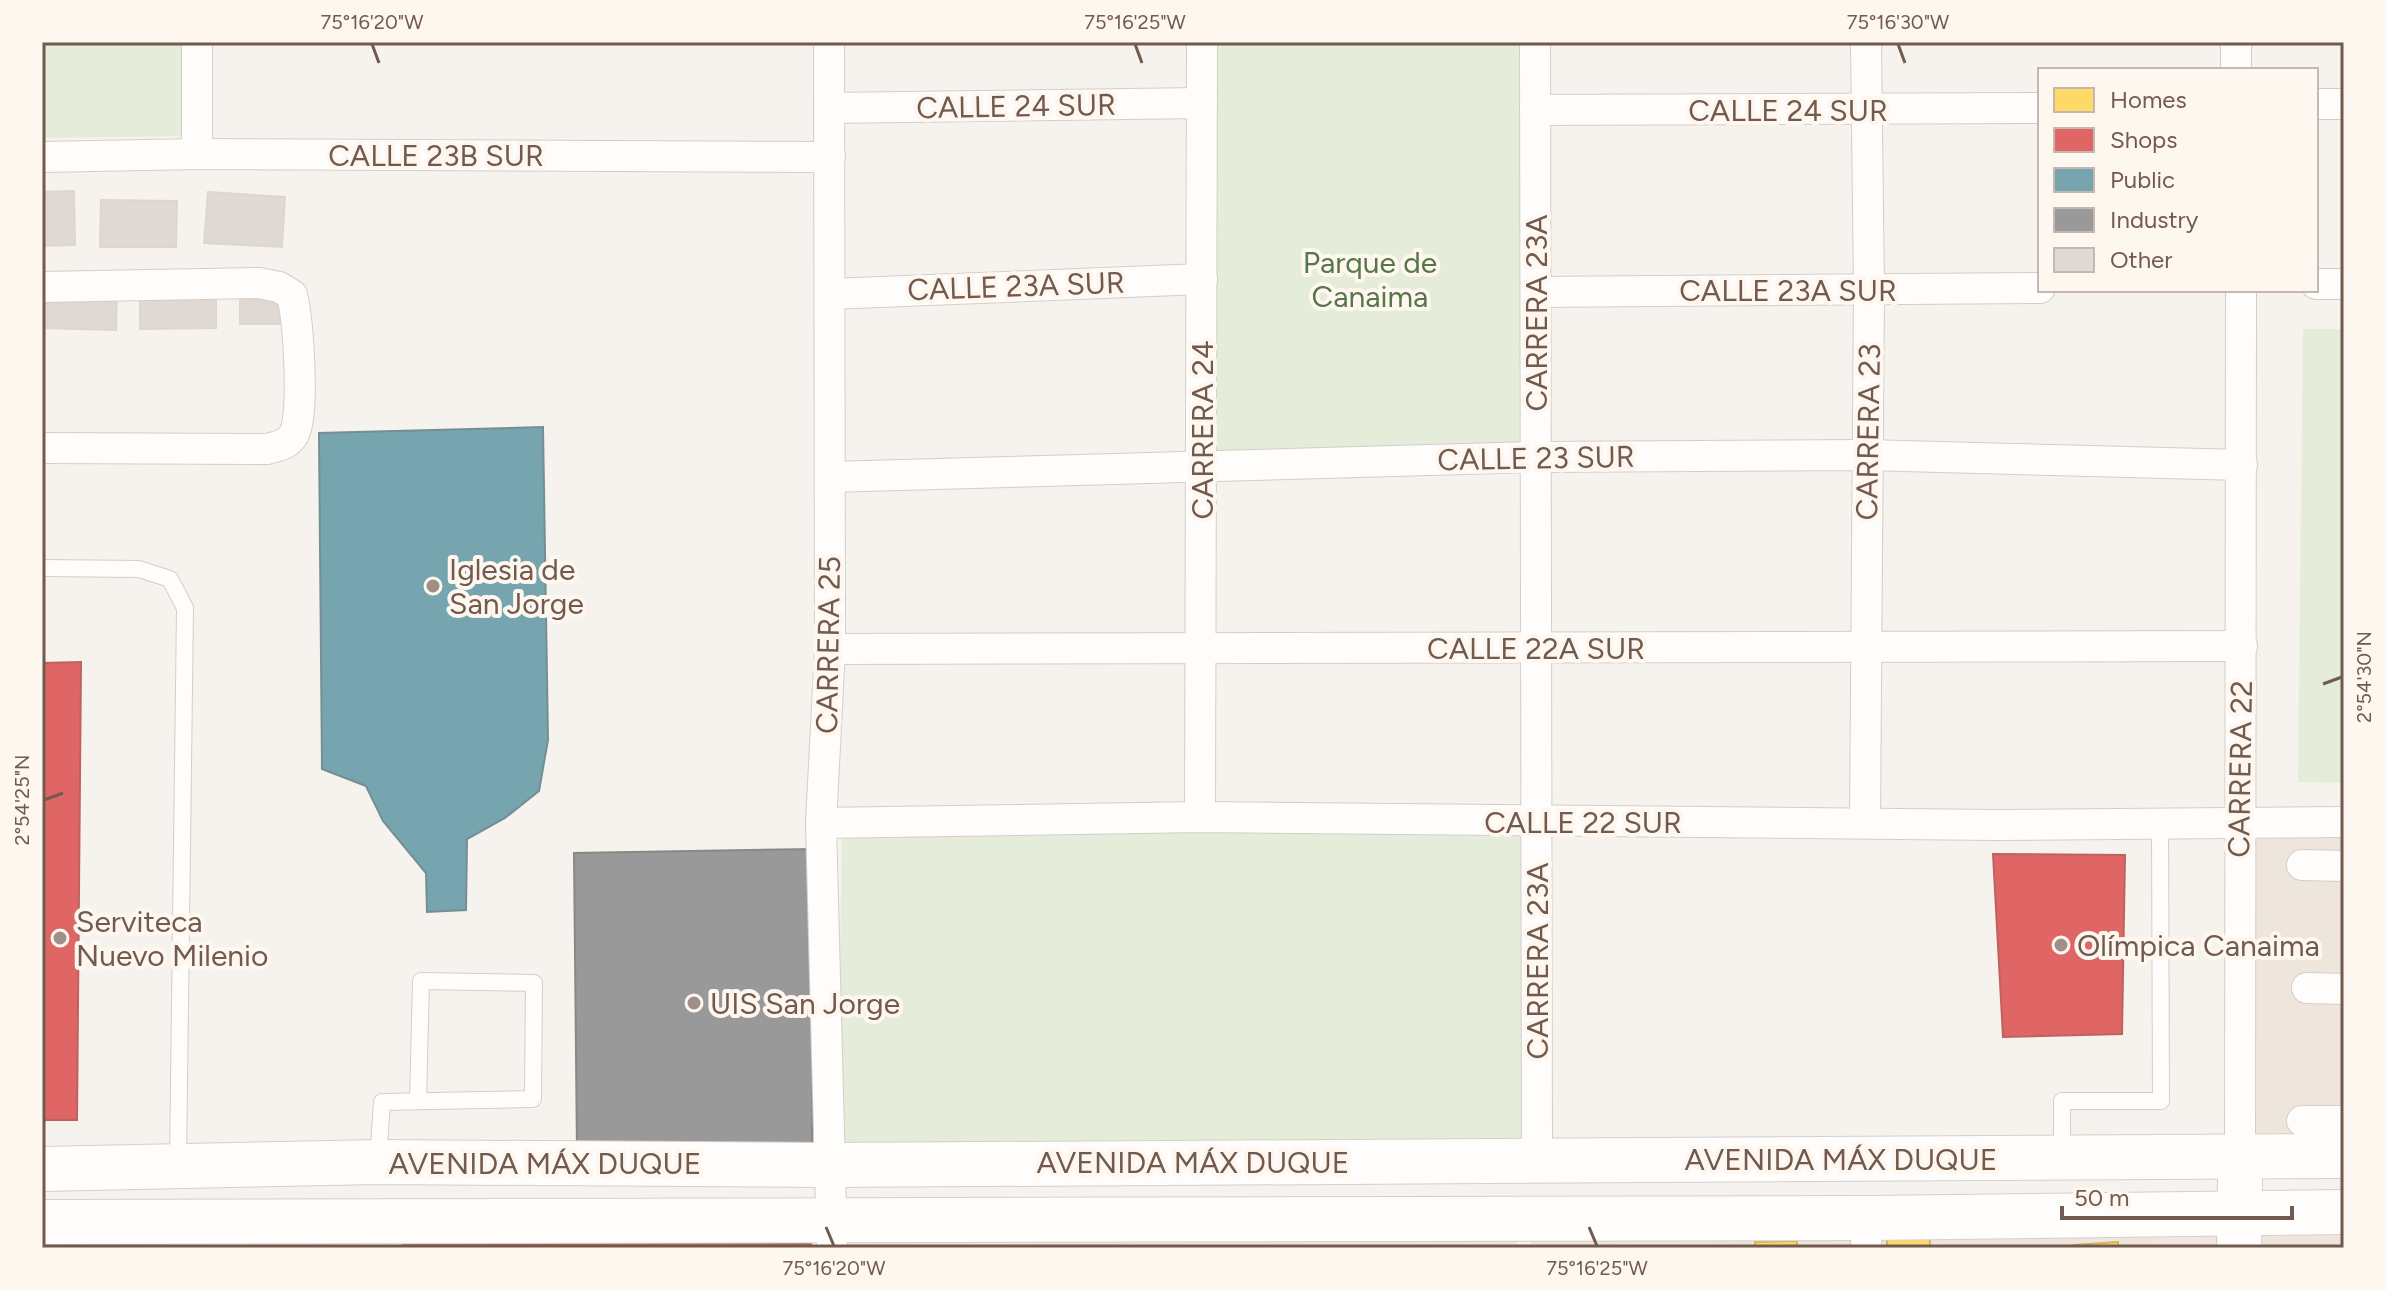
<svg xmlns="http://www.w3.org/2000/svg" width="2386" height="1290" font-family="Figtree,sans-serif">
<rect width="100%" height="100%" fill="#f6f2ed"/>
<g fill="#eee5dc">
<path d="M2344,836V1152H2243V839Z"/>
<path d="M2254,1219H2344V1248H2253Z"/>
<path d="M2156,1224L2237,1248H1531L1532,1226Z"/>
<path d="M1517,1225V1248H832V1230Z"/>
<path d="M362,1234V1248H42V1237Z"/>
</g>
<path fill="#f3e5df" d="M2238,1221L2237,1248H2155L2156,1224Z"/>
<g fill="#e5ecd9">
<path d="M42,42H188L189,136L42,138Z"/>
<path d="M1211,42H1529L1531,445L1211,451Z"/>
<path d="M2303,329H2344V783L2298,782Z"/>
<path d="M842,829L1525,833L1522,1154L837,1159Z"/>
</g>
<g fill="#ffd966" stroke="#d5b35f" stroke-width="2">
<path d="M1887,1238L1930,1239V1248H1887Z"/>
<path d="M1797,1241V1248H1755V1242Z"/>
<path d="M2118,1242V1248H2074V1245Z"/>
</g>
<g fill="#e06666" stroke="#bf625f" stroke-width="2">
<path d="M81,662L77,1120H42V663Z"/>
<path d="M1993,854L2125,855L2122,1034L2003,1037Z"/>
<path d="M403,1240L811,1244V1248H403Z"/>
</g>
<path fill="#76a5af" stroke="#758e92" stroke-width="2" d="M543,427L548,740L539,791L505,818L467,839L466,910L427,912L426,873L383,821L366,786L322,769L319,433Z"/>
<path fill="#999" stroke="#8d8683" stroke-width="2" d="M814,849L812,1153H577L574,853Z"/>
<g fill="#e0d8d3" stroke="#dfd5d0" stroke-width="2">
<path d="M74,191L75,245L42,246V192Z"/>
<path d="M208,192L285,197L282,247L204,243Z"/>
<path d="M101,200L177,201L176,247H100Z"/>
<path d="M216,288V328L140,329V289Z"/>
<path d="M42,290L117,292L116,330L42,328Z"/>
<path d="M240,290H281L282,324H240Z"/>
</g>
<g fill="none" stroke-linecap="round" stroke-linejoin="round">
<g stroke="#d4cec8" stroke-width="18">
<g id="lane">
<path d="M42,568L139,569L170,579L185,608L178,1163"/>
<path d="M2062,1155V1101H2161L2160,824"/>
<path d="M378,1161L382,1102L533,1099L534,983L421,981L418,1101"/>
</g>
</g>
<g stroke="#d4cec8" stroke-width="32">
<g id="street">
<path d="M829,42L830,649L821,823L832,1248"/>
<path d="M1535,42L1537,1159"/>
<path d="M2236,42V70"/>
<path d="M2316,104H2344"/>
<path d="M830,108L1202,103"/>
<path d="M1535,110L2040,108"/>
<path d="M197,154V42"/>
<path d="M42,157L197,154L830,157"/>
<path d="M2316,284H2344"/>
<path d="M42,287L259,283L279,287L292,295C298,319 305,413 294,434C288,445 278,446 267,449L42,448"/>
<path d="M1536,292L2040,288"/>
<path d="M830,294L1202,279"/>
<path d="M830,477L1536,457L1866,455L2242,465"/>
<path d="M830,649L2242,646"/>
<path d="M1200,817L1202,42"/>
<path d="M1865,822L1869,290L1866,42"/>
<path d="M821,823L1200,817L1997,825L2344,822"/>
<path d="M2302,865L2344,866"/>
<path d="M2307,988L2344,989"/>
<path d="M2302,1121H2344"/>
<path d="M2240,1155L2241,290"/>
<path d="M1866,1248L1867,1218"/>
</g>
</g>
<g stroke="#d6cfca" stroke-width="46">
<g id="secondary">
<path d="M42,1169L378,1162L828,1165L2344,1156"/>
<path d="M42,1222L1867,1218L2344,1212"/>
<path d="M2239,1248L2240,1181"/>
</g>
</g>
<use href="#lane" stroke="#fefdfc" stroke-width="16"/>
<use href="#street" stroke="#fefdfc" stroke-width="30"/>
<use href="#secondary" stroke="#fefdfc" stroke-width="44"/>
</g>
<path fill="none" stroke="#725a4f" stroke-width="3" d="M372,44L379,63M1135,44L1142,63M1898,44L1905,63M2323,684L2342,677M44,800L63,793M826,1227L834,1246M1589,1227L1597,1246"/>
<g fill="#a08f86" stroke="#fdf7f0" stroke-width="3">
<circle cx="433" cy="586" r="8"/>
<circle cx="60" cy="938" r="8"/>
<circle cx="2061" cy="945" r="8"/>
<circle cx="694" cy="1003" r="8"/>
</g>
<g text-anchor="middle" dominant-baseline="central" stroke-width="8" stroke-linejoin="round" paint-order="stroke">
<g font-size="30" fill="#725a4f" stroke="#fdf7f0">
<text transform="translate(1016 106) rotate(-1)">CALLE 24 SUR</text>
<text x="1788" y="110">CALLE 24 SUR</text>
<text x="436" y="155">CALLE 23B SUR</text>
<text transform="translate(1016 286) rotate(-2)">CALLE 23A SUR</text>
<text x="1788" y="290">CALLE 23A SUR</text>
<text transform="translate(1536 313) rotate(-90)">CARRERA 23A</text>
<text transform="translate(1202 430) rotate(-90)">CARRERA 24</text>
<text transform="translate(1868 432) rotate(-89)">CARRERA 23</text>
<text transform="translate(1536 458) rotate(-1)">CALLE 23 SUR</text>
<text transform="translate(828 645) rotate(-89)">CARRERA 25</text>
<text x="1536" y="648">CALLE 22A SUR</text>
<text transform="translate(2240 769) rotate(-89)">CARRERA 22</text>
<text x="1583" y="822">CALLE 22 SUR</text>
<text transform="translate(1537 961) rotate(-90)">CARRERA 23A</text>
<text x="1841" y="1159">AVENIDA MÁX DUQUE</text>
<text x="1193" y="1162">AVENIDA MÁX DUQUE</text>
<text x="545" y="1163">AVENIDA MÁX DUQUE</text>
</g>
<g font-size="30" fill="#587749" stroke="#fdf7f0">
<text x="1370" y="262">Parque de<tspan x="1370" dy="34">Canaima</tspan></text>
</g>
<g font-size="30" fill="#725a4f" stroke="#fdf7f0" text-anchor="start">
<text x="449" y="569">Iglesia de<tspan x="449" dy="34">San Jorge</tspan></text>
<text x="76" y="921">Serviteca<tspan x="76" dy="34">Nuevo Milenio</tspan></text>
<text x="2077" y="945">Olímpica Canaima</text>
<text x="710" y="1003">UIS San Jorge</text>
</g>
</g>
<rect width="2386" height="1290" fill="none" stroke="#fdf7f0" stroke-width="88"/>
<rect x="2038" y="68" width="280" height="224" fill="#fdf7f0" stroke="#c5b8b0" stroke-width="2"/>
<rect x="2054" y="88" width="40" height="24" fill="#ffd966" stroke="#c5b8b0" stroke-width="2"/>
<text x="2110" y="108" font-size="24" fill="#725a4f">Homes</text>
<rect x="2054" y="128" width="40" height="24" fill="#e06666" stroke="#c5b8b0" stroke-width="2"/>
<text x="2110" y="148" font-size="24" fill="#725a4f">Shops</text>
<rect x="2054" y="168" width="40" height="24" fill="#76a5af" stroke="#c5b8b0" stroke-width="2"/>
<text x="2110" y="188" font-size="24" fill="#725a4f">Public</text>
<rect x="2054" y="208" width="40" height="24" fill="#999999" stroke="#c5b8b0" stroke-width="2"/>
<text x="2110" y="228" font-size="24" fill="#725a4f">Industry</text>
<rect x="2054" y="248" width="40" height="24" fill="#e0d8d3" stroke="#c5b8b0" stroke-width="2"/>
<text x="2110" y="268" font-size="24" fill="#725a4f">Other</text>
<path d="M2062 1206v12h230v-12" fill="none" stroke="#725a4f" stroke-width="4"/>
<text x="2074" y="1206" font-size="24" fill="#725a4f" stroke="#fdf7f0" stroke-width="6" paint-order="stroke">50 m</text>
<rect x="44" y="44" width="2298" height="1202" fill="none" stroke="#725a4f" stroke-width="3"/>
<g font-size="20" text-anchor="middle" fill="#725a4f">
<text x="372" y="29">75°16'20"W</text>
<text x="1135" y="29">75°16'25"W</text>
<text x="1898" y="29">75°16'30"W</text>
<text transform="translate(2364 677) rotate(-90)" y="7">2°54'30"N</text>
<text transform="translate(22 800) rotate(-90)" y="7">2°54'25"N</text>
<text x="834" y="1275">75°16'20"W</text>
<text x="1597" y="1275">75°16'25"W</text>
</g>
</svg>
